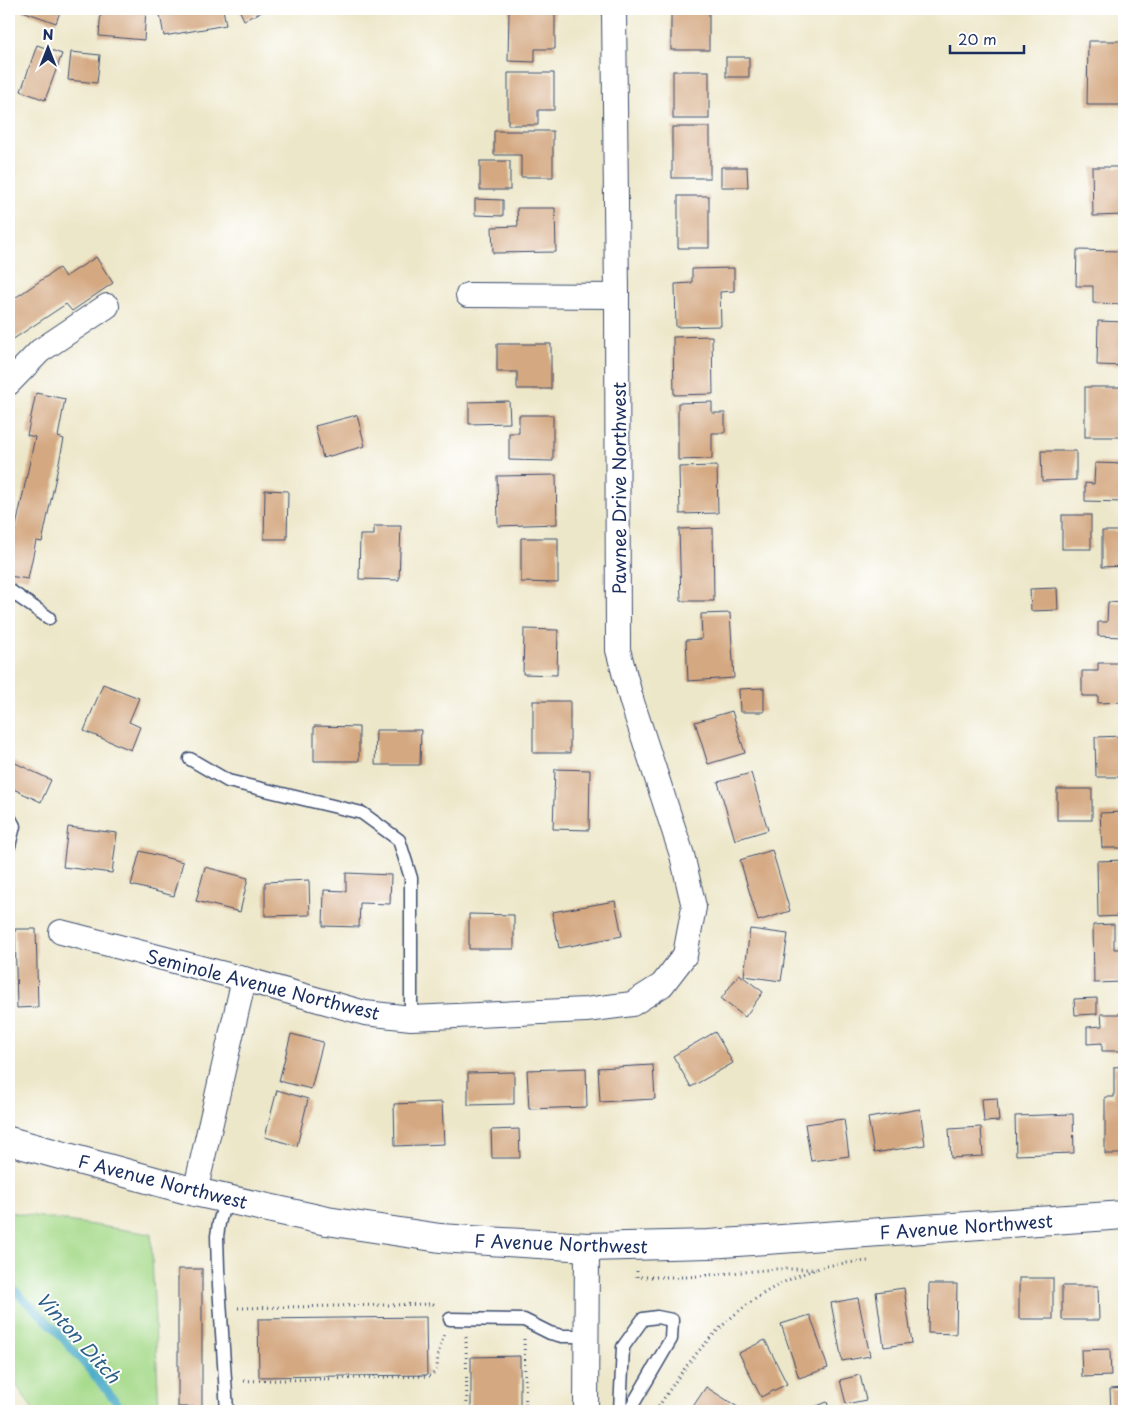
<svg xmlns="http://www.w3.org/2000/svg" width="1133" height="1420" font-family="'Playpen Sans',sans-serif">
<rect width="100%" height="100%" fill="#fff"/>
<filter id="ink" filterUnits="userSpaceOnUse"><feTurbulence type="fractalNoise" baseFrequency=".02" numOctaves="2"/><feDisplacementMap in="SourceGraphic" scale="10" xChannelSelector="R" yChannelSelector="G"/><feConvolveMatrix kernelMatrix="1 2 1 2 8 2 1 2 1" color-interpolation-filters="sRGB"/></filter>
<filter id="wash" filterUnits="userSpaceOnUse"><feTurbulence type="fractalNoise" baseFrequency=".0096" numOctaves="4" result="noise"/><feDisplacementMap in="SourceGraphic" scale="20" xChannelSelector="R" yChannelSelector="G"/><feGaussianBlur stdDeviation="1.12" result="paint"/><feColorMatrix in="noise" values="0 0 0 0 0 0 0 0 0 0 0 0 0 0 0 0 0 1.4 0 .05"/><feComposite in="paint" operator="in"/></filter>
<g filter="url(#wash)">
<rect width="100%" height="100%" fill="#ede7c9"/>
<path fill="#a6da8a" stroke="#608474" d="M9,1212L151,1234L159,1411H34L9,1374Z"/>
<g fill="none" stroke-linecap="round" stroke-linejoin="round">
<path stroke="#49aac8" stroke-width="8" d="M9,1285L53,1327L124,1411"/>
</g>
<g id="blocks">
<g fill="#d4a881">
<path d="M17,9H61L56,23Z"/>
<path d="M101,9H146L144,40L99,36Z"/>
<path d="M159,9H223L226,25L164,36Z"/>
<path d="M239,9H268L244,20Z"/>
<path d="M509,9H555V49H535V62L508,61Z"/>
<rect x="671" y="9" width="38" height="41"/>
<path d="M1088,41H1124V105H1087Z"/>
<path d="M37,45L62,54L45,100L21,91Z"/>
<path d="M71,52L100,55L97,83L68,80Z"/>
<rect x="726" y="57" width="23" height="20"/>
<rect x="673" y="71" width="36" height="48"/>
<path d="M508,73H554V110H538V125H508Z"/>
<rect x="672" y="127" width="38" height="51"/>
<path d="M494,131H553V177H521V155H494Z"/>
<rect x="480" y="161" width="30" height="29"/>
<path d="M721,167H747L748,187H721Z"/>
<path d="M1092,167H1124V215L1093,216Z"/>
<rect x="678" y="196" width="31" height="52"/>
<path d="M475,199L503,200V216L475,215Z"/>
<path d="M517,208H555L556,252L493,253L492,227L518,226Z"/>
<path d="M1077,250L1124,251V304L1093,303V286H1076Z"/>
<path d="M96,257L113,283L72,311L66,304L9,342V302L59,268L65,277Z"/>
<path d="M734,268V291L720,292L721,326L676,327L675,284L692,283V269Z"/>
<path d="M1098,321L1124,322V366L1097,365Z"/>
<path d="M712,336L713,394L674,395L673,337Z"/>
<path d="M497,344H551V389H517V372H497Z"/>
<rect x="1085" y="387" width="39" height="50"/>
<path d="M36,393L65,399L58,437L64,439L42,542L36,541L28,579L9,576V534L14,536L35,437L27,435Z"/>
<path d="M509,401L510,423L469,424V402Z"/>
<path d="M712,402V413H725V433H712V459L678,460V403Z"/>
<path d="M357,415L365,446L323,458L315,426Z"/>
<path d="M519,415H553V461L509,460V433H519Z"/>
<path d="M1041,451H1076V480L1042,481Z"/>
<path d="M1095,463L1124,464V502L1085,501V483L1094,484Z"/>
<path d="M717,466L718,513L680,514L679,467Z"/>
<path d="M556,475L557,524L498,526L497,476Z"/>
<path d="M265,490L288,491L287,539H264Z"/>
<rect x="1062" y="515" width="29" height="34"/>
<path d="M374,526H401L399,580L359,579L360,535H374Z"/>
<path d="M713,528L714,601H681L679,529Z"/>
<path d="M1102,531H1124V566L1102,567Z"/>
<path d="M521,538H558V583L521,582Z"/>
<path d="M1057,588L1058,610L1031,611L1030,589Z"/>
<path d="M1108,602L1124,603V637L1098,636V622H1107Z"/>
<path d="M730,613L734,678L688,681L686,640L702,639L701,614Z"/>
<path d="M524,629L558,630L557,675L523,674Z"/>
<path d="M1098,663H1124V702L1098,703V696H1082V671H1098Z"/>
<path d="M103,684L139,698L129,722L140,727L131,750L84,731Z"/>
<path d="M764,688V712H740L739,689Z"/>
<rect x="533" y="701" width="37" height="52"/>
<path d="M732,711L745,753L708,764L695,722Z"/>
<path d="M314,726L359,727V761H314Z"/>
<path d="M376,730H421L420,765H375Z"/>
<path d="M1124,736V777H1096L1095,737Z"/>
<path d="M9,760L51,780L41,802L9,787Z"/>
<path d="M555,769L590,770L589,830L553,829Z"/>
<path d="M751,773L768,830L735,840L718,782Z"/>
<rect x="1057" y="789" width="35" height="31"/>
<path d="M1124,812V848H1102L1100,813Z"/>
<path d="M68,827L117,833L112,873L63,867Z"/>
<path d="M772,850L790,911L758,921L740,860Z"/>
<path d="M140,851L183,862L174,896L131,885Z"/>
<path d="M1124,860V894H1120L1121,916L1098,917L1097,861Z"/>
<path d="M205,867L248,878L240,912L196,901Z"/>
<path d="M346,873L391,875L390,904L360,903L359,927L323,926L324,890L346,891Z"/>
<path d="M309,880L310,915L265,916V882Z"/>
<path d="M615,901L622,936L559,948L552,912Z"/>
<path d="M469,914L514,915V949H469Z"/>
<path d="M1114,924V949H1124V982L1094,983L1093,925Z"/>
<path d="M15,929H36L38,1007L17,1008Z"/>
<path d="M750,929L788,934L781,981L744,976Z"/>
<path d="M739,974L763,992L745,1017L721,999Z"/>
<path d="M1097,998V1014L1075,1015L1074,999Z"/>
<path d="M1101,1014H1124V1051H1102V1043L1087,1044V1027L1102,1026Z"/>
<path d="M715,1032L733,1063L691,1087L673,1056Z"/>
<path d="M291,1034L323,1042L311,1089L279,1081Z"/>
<path d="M653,1065L655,1099L600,1102L598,1068Z"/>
<path d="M1124,1066V1154H1105V1097H1114V1067Z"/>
<path d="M586,1068L587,1107L529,1109L527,1070Z"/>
<path d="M514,1072V1104L468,1105V1073Z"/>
<path d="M277,1090L308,1099L297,1146L265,1137Z"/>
<path d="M997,1098L999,1121L984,1122L982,1099Z"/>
<path d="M442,1102L444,1144L395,1146L394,1104Z"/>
<path d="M920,1109L925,1145L874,1153L868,1118Z"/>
<path d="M1073,1114L1074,1153L1016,1155L1015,1116Z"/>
<path d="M844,1119L849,1156L811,1161L805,1124Z"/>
<path d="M981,1127L983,1156L951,1158L949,1129Z"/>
<path d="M519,1129L520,1158H492L491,1130Z"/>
<rect x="178" y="1269" width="24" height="138"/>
<rect x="1019" y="1278" width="34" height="41"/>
<path d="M929,1284H957L956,1334L928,1333Z"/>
<path d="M1062,1286H1098L1099,1320H1062Z"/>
<path d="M904,1288L912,1343L884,1347L876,1292Z"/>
<path d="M858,1298L870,1356L842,1361L831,1303Z"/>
<path d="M810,1315L828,1368L799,1378L781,1324Z"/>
<path d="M426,1317L427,1375L259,1377L258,1319Z"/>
<path d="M765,1340L787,1384L761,1397L739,1353Z"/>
<path d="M1110,1349L1111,1376L1082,1377L1081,1350Z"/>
<path d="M520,1356V1411H471V1357Z"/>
<path d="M860,1375L866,1400L846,1404L840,1380Z"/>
<path d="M706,1387L744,1411H690Z"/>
<path d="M1124,1388V1411H1111L1110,1389Z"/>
<path d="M827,1402L830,1411H813L812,1408Z"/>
</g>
</g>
</g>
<g filter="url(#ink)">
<use href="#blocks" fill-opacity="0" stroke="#3a4b6e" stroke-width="1"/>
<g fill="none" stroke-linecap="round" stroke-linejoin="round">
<g stroke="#3a4b6e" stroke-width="15">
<g id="service">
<path d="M9,590L49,618"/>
<path d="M190,759L228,781L362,813L399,840L411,878V1018"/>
<path d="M9,817L14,826L9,846"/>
<path d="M226,1198L219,1223L217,1236L218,1269L227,1411"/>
<path d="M450,1319L524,1320L550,1333L562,1336H587"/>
<path d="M620,1411L623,1347L643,1319L657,1317L672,1320L671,1339L629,1411"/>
</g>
</g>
<g stroke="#3a4b6e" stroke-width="26">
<g id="minor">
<path d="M468,295L617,296"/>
<path d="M9,383L40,351L107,306"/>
<path d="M61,932L244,979L365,1013L411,1018L586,1010L632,1004L662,985L685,955L694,907L682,855L632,702L618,650L617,296L614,9"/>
<path d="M195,1192L244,979"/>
<path d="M586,1411L587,1247"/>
</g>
</g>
<g stroke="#3a4b6e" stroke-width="30">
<path id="secondary" d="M9,1141L195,1192L327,1221L440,1238L587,1247L709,1244L1124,1215"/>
</g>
<g stroke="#3a4b6e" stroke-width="3" stroke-dasharray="1 4" stroke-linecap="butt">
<path d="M637,1271V1277H687L776,1269H816"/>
<path d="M238,1308L433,1304L436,1306"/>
<path d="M466,1337L467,1411"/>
<path d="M524,1339L526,1411"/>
<path d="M244,1381L431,1376L437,1369L438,1354L444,1335"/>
<path d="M656,1411C697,1344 748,1287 827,1266C841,1263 856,1262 869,1261"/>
</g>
<use href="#service" stroke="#fff" stroke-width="12"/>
<use href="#minor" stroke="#fff" stroke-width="24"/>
<use href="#secondary" stroke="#fff" stroke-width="28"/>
</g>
</g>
<g text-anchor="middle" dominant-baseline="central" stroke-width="4" stroke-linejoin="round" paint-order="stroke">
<g font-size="18" fill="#1b2f5e" stroke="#fff">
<text transform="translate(618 488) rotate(-90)">Pawnee Drive Northwest</text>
<text transform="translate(263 984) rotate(14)">Seminole Avenue Northwest</text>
<text transform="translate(163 1181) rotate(14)">F Avenue Northwest</text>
<text transform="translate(966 1226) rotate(-4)">F Avenue Northwest</text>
<text transform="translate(561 1243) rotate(2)">F Avenue Northwest</text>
</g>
<g font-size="19" font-style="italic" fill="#2d6088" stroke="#fff">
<text transform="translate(79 1337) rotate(48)">Vinton Ditch</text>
</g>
</g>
<rect width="1133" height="1420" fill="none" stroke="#fff" stroke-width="30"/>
<g transform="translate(48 48)" stroke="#ffffff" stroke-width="4" paint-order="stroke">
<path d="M0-4L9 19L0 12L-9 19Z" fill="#1b2f5e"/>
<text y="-8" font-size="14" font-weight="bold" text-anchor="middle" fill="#1b2f5e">N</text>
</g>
<path d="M950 45v8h74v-8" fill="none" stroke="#1b2f5e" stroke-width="2.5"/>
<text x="958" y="45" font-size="15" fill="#1b2f5e" stroke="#ffffff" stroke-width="4" paint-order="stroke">20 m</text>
</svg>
